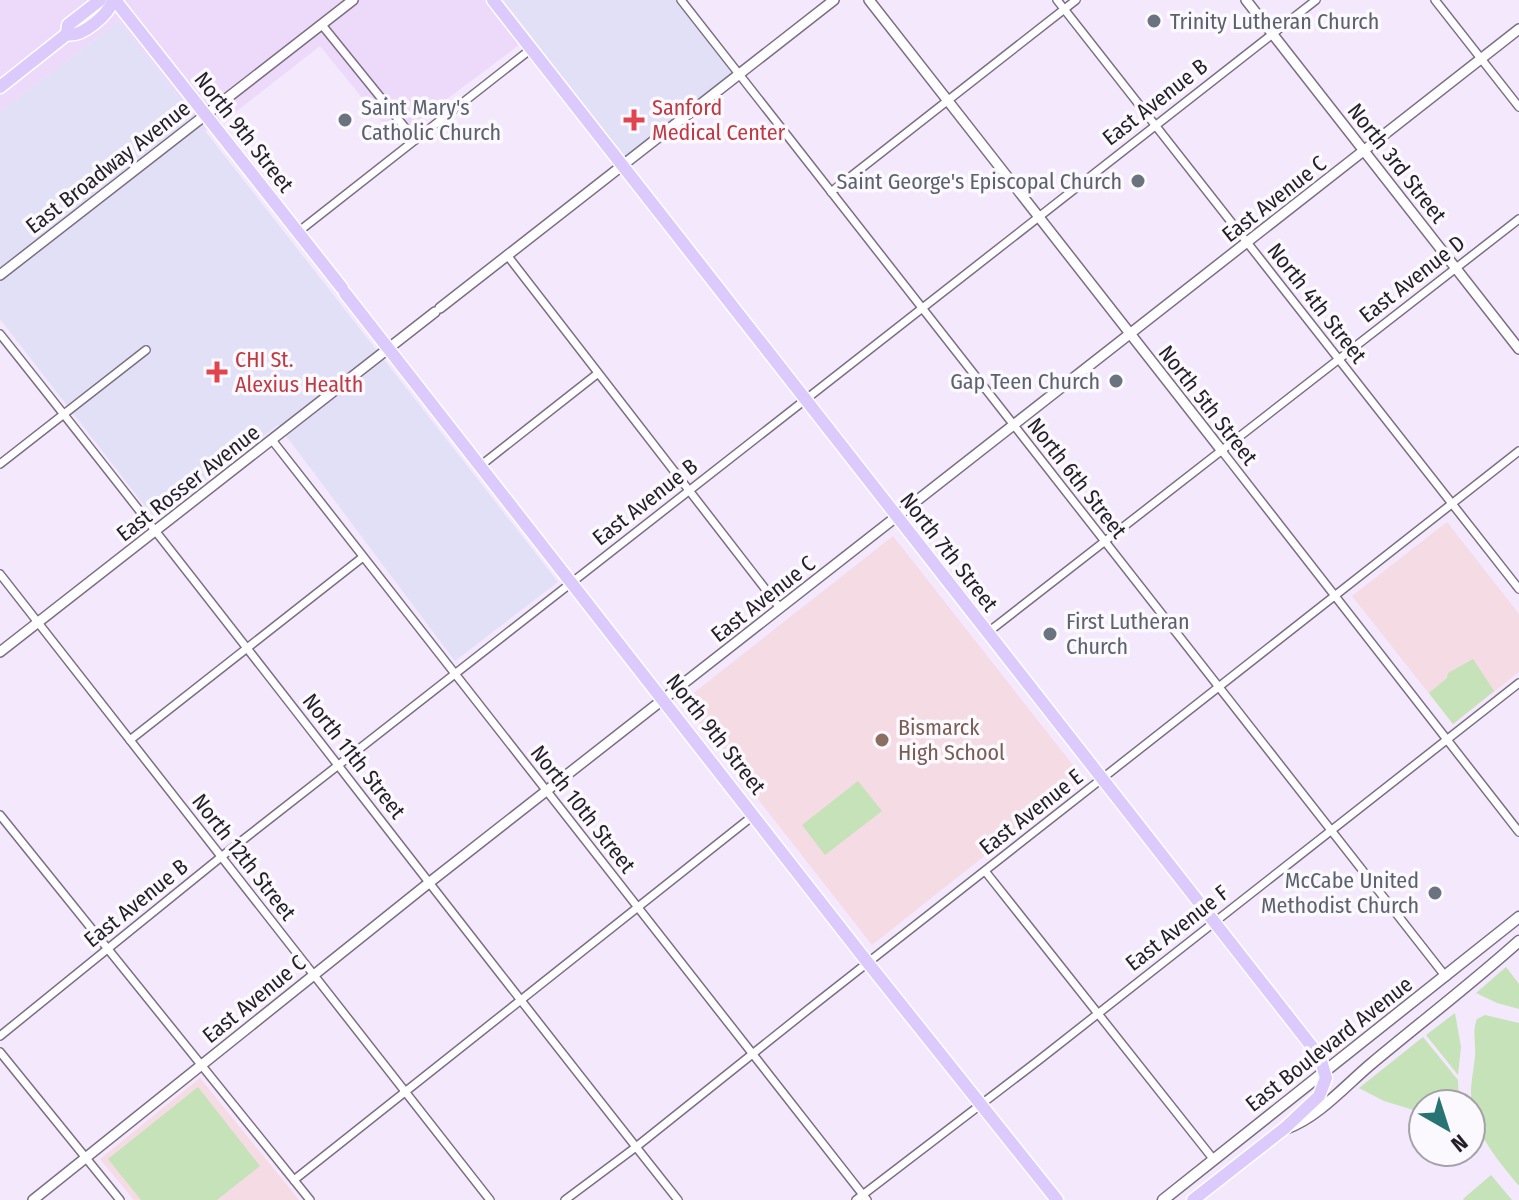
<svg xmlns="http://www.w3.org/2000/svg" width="1519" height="1200" font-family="'Fira Sans Condensed',sans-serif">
<rect width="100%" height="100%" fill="#f4e8fc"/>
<path fill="#eddafa" d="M0,0H504L531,36L395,138L320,46L228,118L205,131L119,21L0,111Z"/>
<g fill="#f5dbe4">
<path d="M1447,522L1519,614V672L1453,724L1352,596Z"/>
<path d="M893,536L1083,778L872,945L682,702Z"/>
<path d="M200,1078L299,1200H134L100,1159Z"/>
</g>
<g fill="#e2e0f6">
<path d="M504,0H681L739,75L622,166L531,49V36Z"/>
<path d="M119,21L558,582L455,661L278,425L155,519L0,319V111Z"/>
</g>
<g fill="#c6e2b9">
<path d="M1473,659L1494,691L1453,724L1429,693L1447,678L1448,673Z"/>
<path d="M858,781L882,811L825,855L802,825Z"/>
<path d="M1506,967L1519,984V1009L1497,1003L1476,993Z"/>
<path d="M1455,1013L1461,1047L1458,1075L1426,1035Z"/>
<path d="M1485,1015L1519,1023V1186C1496,1158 1472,1131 1471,1093C1471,1081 1474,1068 1475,1056C1476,1043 1472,1030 1477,1019Z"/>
<path d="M1423,1037L1458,1080L1459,1104H1423V1113L1384,1101L1359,1088Z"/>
<path d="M198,1087L260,1166L217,1200H141L108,1159Z"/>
<path d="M1491,1175L1512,1200H1464L1463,1199Z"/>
</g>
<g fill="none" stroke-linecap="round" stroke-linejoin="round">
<g stroke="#7c6e84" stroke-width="10">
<g id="minor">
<path d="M681,0L1446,977"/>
<path d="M1057,0L1519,589"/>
<path d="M1435,0L1519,107"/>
<path d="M322,25L415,140"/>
<path d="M831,192L1076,0"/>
<path d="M298,232L531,49"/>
<path d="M507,255L780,608"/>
<path d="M0,334C229,621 450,913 678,1200"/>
<path d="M272,440L867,1200"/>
<path d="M1222,451L1519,832"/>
<path d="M0,464L146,350"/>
<path d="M480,466L597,374"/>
<path d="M0,574L490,1200"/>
<path d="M987,633L1519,219"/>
<path d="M130,740L363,557"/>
<path d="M0,815L310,1200"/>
<path d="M985,871L1214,1160"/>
<path d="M0,1036L221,857L1316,0"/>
<path d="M0,1052L120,1200"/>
<path d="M294,1180L754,815"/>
<path d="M565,1200L636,1147L810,1008L1519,451"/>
<path d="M856,1200L1039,1060L1519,683"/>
</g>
</g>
<g stroke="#7c6e84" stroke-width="12">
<g id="tertiary">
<path d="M869,0L1222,451"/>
<path d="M1246,0L1519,349"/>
<path d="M0,275L353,0"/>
<path d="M440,308L834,0"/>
<path d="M0,652L435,312"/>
<path d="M33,1200L430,882L1519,29"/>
</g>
</g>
<g stroke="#7c6e84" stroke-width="13">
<g id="secondary">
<path d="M1287,1128C1317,1118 1347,1084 1371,1064C1420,1023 1471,984 1519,941"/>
<path d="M1163,1200L1519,917"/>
</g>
</g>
<g stroke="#fff" stroke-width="15">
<g id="primary">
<path d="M115,0L342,288"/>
<path d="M493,0L1320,1057L1326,1078L1319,1096L1285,1128L1193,1200"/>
<path d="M67,34L68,25L100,0"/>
<path d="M0,87L67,34C82,38 109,14 113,0"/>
<path d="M345,293L868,963L1057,1200"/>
</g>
</g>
<use href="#minor" stroke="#fff" stroke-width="7"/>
<use href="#tertiary" stroke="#fff" stroke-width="9"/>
<use href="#secondary" stroke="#fff" stroke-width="10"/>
<use href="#primary" stroke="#dccafd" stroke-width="12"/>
</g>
<g fill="#6b7280" stroke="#fcf9fe" stroke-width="3">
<circle cx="1154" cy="21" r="8"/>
<circle cx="345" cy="120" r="8"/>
<circle cx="1138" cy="181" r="8"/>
<circle cx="1116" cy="381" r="8"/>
<circle cx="1050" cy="634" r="8"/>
<circle cx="1435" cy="893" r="8"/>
</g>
<g fill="#e0444e" stroke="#fcf9fe" stroke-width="3">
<path d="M630 108h8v8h8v8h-8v8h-8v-8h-8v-8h8z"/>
<path d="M213 360h8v8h8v8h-8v8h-8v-8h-8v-8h8z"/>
</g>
<circle fill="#8d6e63" stroke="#fcf9fe" stroke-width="3" cx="882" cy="740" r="8"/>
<g text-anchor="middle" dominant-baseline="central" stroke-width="7" stroke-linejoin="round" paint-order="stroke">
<g font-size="22" fill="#5b616d" stroke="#fcf9fe" text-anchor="start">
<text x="1170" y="21">Trinity Lutheran Church</text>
<text x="361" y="107">Saint Mary's<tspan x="361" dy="25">Catholic Church</tspan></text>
<text x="1122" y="181" text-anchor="end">Saint George's Episcopal Church</text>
<text x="1100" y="381" text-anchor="end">Gap Teen Church</text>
<text x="1066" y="621">First Lutheran<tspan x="1066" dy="25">Church</tspan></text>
<text x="1419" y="880" text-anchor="end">McCabe United<tspan x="1419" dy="25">Methodist Church</tspan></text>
</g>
<g font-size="22" fill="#231e27" stroke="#fcf9fe">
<text transform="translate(1155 102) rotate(-38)">East Avenue B</text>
<text transform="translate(244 132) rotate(52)">North 9th Street</text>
<text transform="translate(1397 163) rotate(52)">North 3rd Street</text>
<text transform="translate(108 167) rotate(-38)">East Broadway Avenue</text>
<text transform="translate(1274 199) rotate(-38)">East Avenue C</text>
<text transform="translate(1412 279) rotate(-38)">East Avenue D</text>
<text transform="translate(1317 303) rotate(52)">North 4th Street</text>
<text transform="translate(1208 405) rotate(52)">North 5th Street</text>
<text transform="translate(1077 478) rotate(52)">North 6th Street</text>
<text transform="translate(188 483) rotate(-38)">East Rosser Avenue</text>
<text transform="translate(645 502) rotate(-38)">East Avenue B</text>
<text transform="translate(949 552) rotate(52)">North 7th Street</text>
<text transform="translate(763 599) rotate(-38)">East Avenue C</text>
<text transform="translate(716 734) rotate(52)">North 9th Street</text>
<text transform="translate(354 756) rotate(52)">North 11th Street</text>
<text transform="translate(583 809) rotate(52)">North 10th Street</text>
<text transform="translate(1031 812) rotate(-38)">East Avenue E</text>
<text transform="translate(244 857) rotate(52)">North 12th Street</text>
<text transform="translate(136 903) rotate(-39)">East Avenue B</text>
<text transform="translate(1177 928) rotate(-38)">East Avenue F</text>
<text transform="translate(254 999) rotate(-39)">East Avenue C</text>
<text transform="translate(1329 1044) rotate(-38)">East Boulevard Avenue</text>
</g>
<g font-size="22" fill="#be3a42" stroke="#fcf9fe" text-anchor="start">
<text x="652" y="107">Sanford<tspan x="652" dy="25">Medical Center</tspan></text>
<text x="235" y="359">CHI St.<tspan x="235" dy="25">Alexius Health</tspan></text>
</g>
<g font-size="22" fill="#785e54" stroke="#fcf9fe" text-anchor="start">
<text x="898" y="727">Bismarck<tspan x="898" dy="25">High School</tspan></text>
</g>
</g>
<g transform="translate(1447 1128) rotate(141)"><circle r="38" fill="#fcf9fe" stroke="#a5a1a8" stroke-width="2"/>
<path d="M0-6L14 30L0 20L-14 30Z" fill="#287374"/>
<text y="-12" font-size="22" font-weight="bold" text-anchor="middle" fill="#231e27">N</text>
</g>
</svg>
